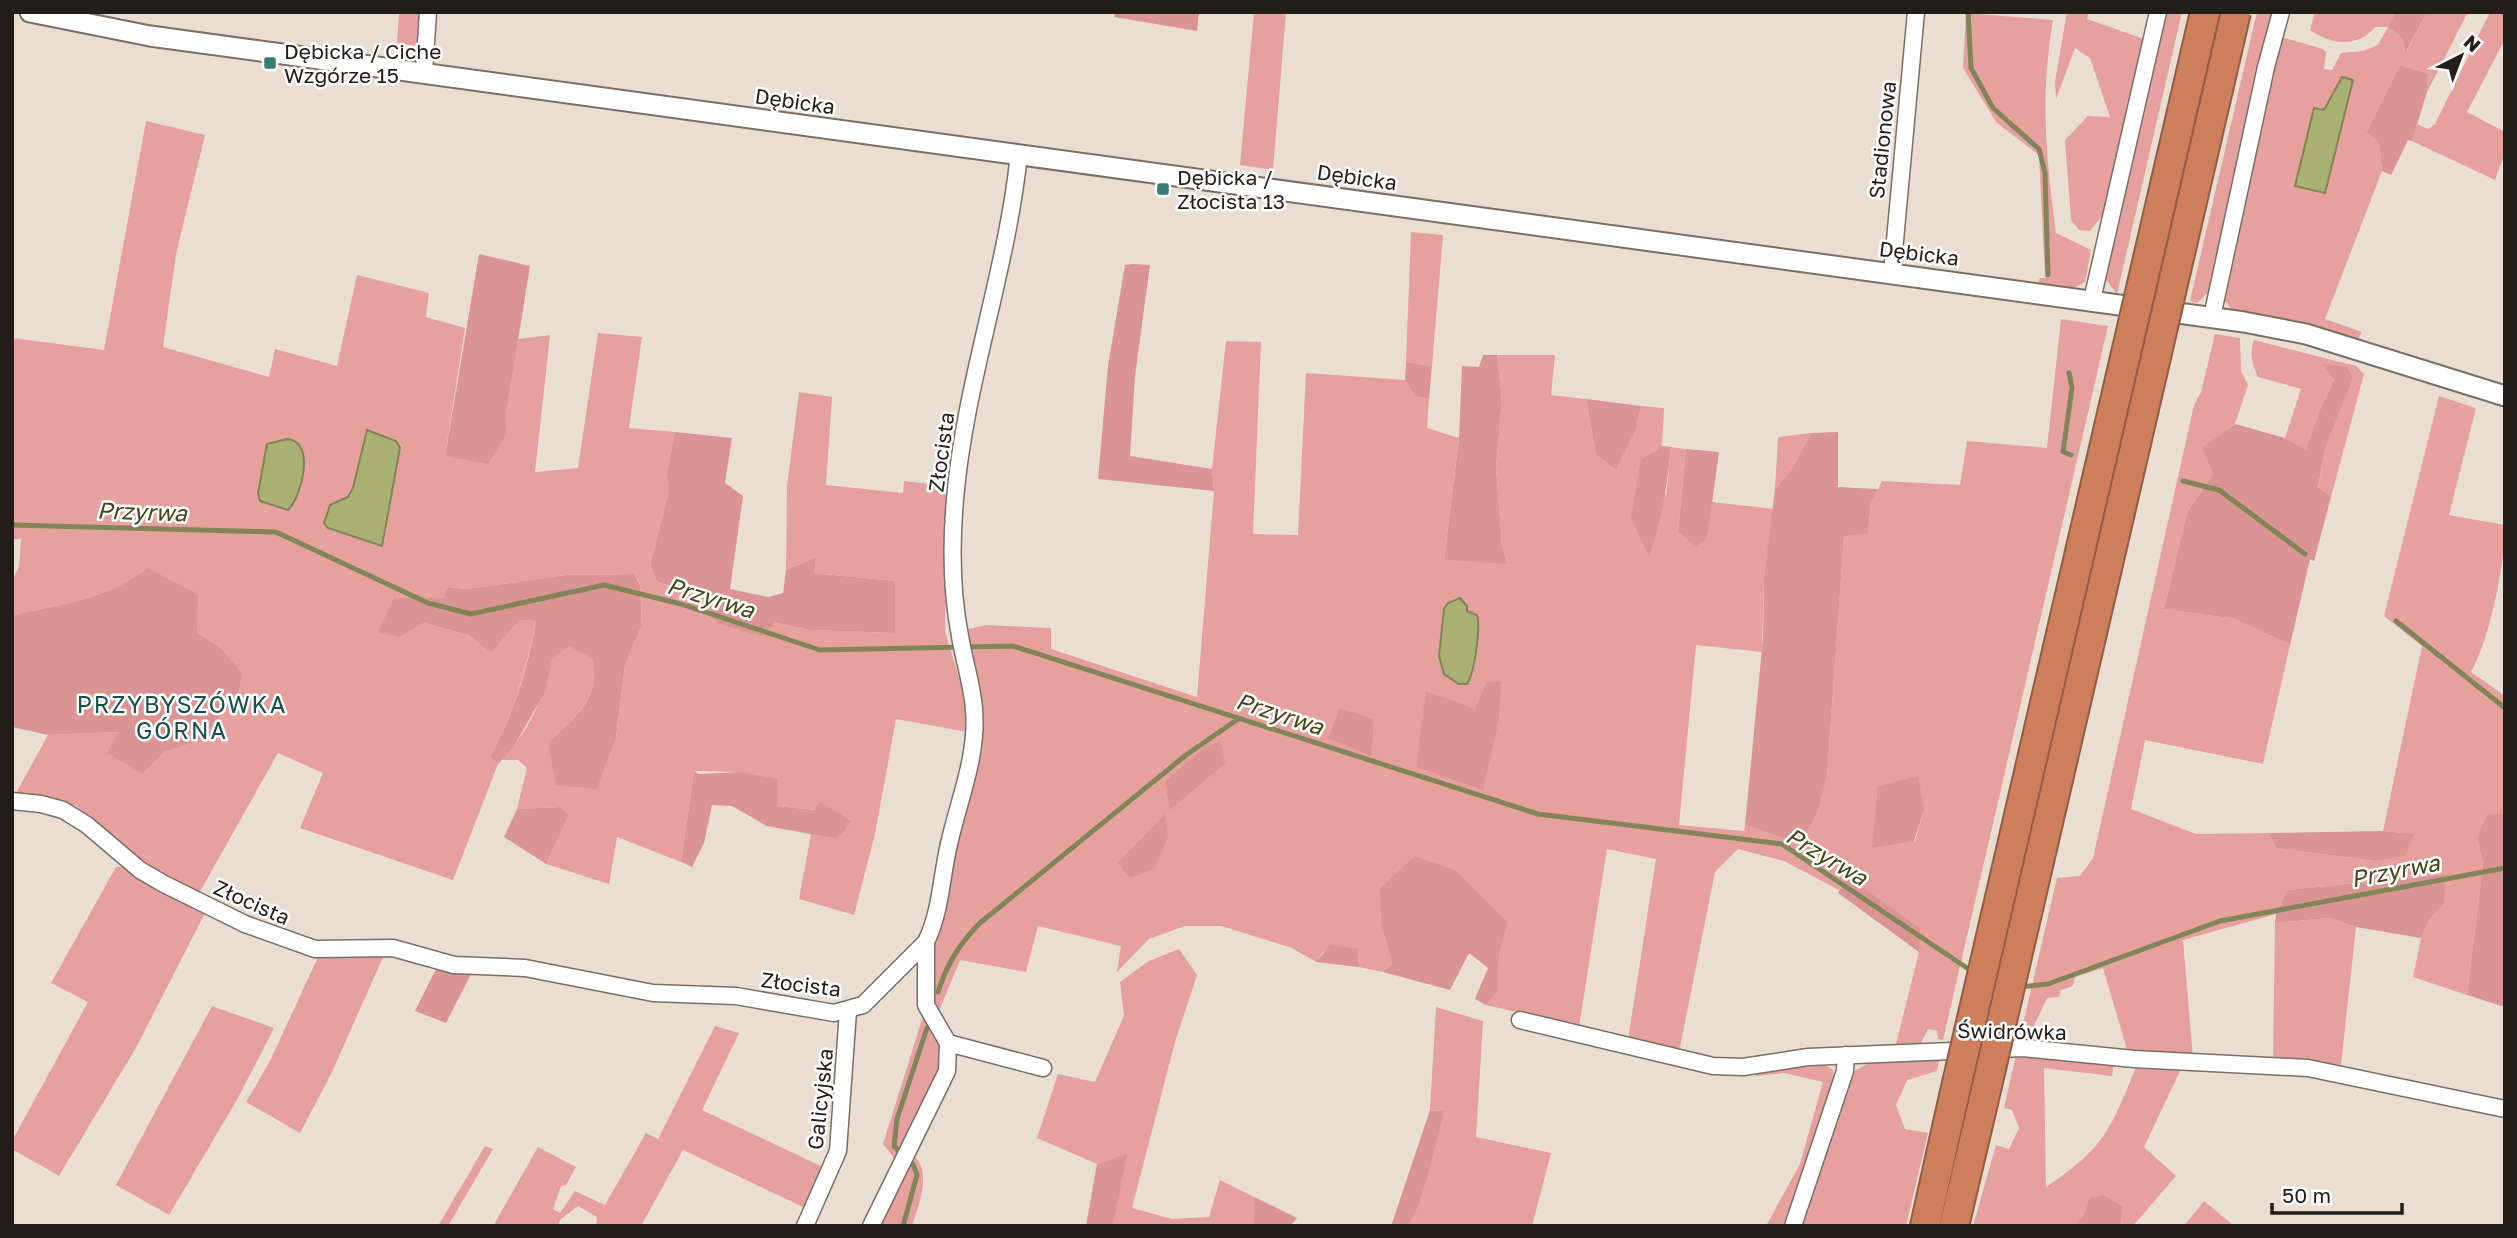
<svg xmlns="http://www.w3.org/2000/svg" width="2517" height="1238" font-family="'Golos Text',sans-serif">
<rect width="100%" height="100%" fill="#eaded2"/>
<g fill="#e6a19f" fill-rule="evenodd">
<path d="M399,12H425L420,47L397,43Z"/>
<path d="M1254,12H1286L1273,170L1240,165Z"/>
<path d="M2067,12H2089L2087,19L2144,39L2104,214L2090,231L2079,230L2071,220L2065,140L2088,116L2110,117L2090,58L2075,48L2056,99L2055,82Z"/>
<path d="M2164,12H2182L2117,294L2104,277Z"/>
<path d="M2257,12H2274L2208,293L2197,303L2190,301Z"/>
<path d="M2315,12H2395L2388,27L2403,39L2407,51L2427,12H2468L2427,92V73L2400,65L2366,133L2379,142L2382,171L2325,319L2362,332L2358,339L2242,313L2231,309L2225,301L2237,246L2233,238L2280,42L2284,38L2323,49L2326,52L2324,69L2332,70L2341,53L2363,51L2378,45L2388,27H2375C2358,48 2331,45 2310,30Z"/>
<path d="M2490,12H2505V39L2467,112L2505,132V153L2495,180L2412,141L2417,124L2428,129L2435,124Z"/>
<path d="M1966,13L2053,20C2040,96 2046,158 2056,233L2091,250L2085,282L2074,288L2038,283L2040,278H2045L2039,155L1996,122L1963,68Z"/>
<path d="M146,121L205,135L176,254L163,347L269,377L275,349L337,366L357,275L429,293L426,317L465,328L445,456L507,433L506,415L518,339L550,335L535,472L578,468L598,333L642,337L629,428L675,432L667,472L668,494L650,565L657,582L774,623L810,630L895,633V581L814,573L816,557L786,570L787,486L799,392L832,397L826,485L903,493L904,481L948,486L945,632L967,703V732L896,719L875,834L854,915L799,899L811,834L837,839L851,820L818,802L816,810L778,806L740,772L694,771L681,862L617,837L609,884L546,864L569,815L560,807L517,809L527,768L518,760H501C529,732 545,696 551,658L569,645L593,658C601,697 575,718 548,744L597,788L616,738L625,665L642,625L640,583L634,574L566,575L467,589L448,587L443,598H394L400,637L424,623L468,635L491,653L520,620L536,621C527,668 513,715 490,757L498,764L453,880L300,828L323,773L278,753L198,895L138,858L76,806L16,793L48,735L119,732L143,774L165,752L198,741L220,648L197,632L147,568C106,600 62,604 12,615V580L19,567L21,539H12V338L104,350Z"/>
<path d="M1411,232L1443,235L1432,366L1406,362Z"/>
<path d="M2061,319L2108,326L1943,1040L1938,1039L1937,1031L1928,1029L1921,1043L1896,1044L1919,952V928L1847,876L1839,890L1784,861L1738,849L1715,872L1679,1052L1628,1040L1656,859L1607,849L1579,1027L1486,1005L1498,991L1499,955L1506,922L1414,856L1379,889L1381,924L1392,963L1383,972L1358,967L1359,950L1323,952L1316,962L1292,948L1221,926H1185L1149,939L1117,972L1121,946L1038,926L1026,972L960,960L939,1011L930,989L934,944L949,864L973,778L965,630L986,625L1051,628V649L1197,697L1214,491L1212,469L1226,341L1261,342L1253,534L1298,535L1306,373L1405,380L1414,396L1429,399L1427,428L1459,438L1444,560L1508,563L1502,545L1496,467L1502,400L1497,355H1555L1551,395L1586,399L1596,455L1616,470L1636,430L1641,406L1664,408L1662,446L1641,459L1666,496L1671,447L1686,449L1678,532L1707,539L1711,502L1774,509L1764,578L1762,652L1696,645L1679,825L1744,831L1745,825L1799,844L1827,777L1844,535L1868,532L1871,503L1882,481L1960,485L1967,441L2047,448ZM1924,810L1915,841L1878,844Z"/>
<path d="M2215,334L2240,338L2241,371L2248,385L2235,424L2203,448L2213,474L2187,512L2164,609L2235,619L2290,645L2263,764L2145,740L2131,809L2196,834L2268,833L2276,848L2375,861L2405,855L2413,834L2383,831L2422,646L2384,616L2439,396L2476,408L2449,515L2505,525C2505,564 2490,638 2471,672L2505,696V814H2487L2477,837L2483,865L2467,995L2413,977L2421,938L2430,919L2444,903V874L2287,890L2276,914L2183,940L2193,1058L2128,1053L2103,968L2075,977L2073,986L2061,990L2059,997L2047,998L2032,1030L2021,1033L2057,878L2080,876L2093,858L2194,405L2201,392Z"/>
<path d="M2254,340L2356,366L2364,374L2331,497L2318,489L2325,449L2353,377L2334,379L2319,412L2306,451L2285,438L2301,389L2258,377C2252,364 2249,354 2254,340Z"/>
<path d="M1811,433L1792,469L1775,489L1778,437Z"/>
<path d="M116,867H124L206,911L137,1046L59,1176L12,1149V1141L88,1002L51,983Z"/>
<path d="M2330,918L2356,927L2341,1065L2309,1060H2273L2275,923Z"/>
<path d="M1179,949L1197,975L1175,1042L1132,1208L1172,1219L1209,1217L1220,1180L1254,1197L1253,1226H1113L1126,1155L1097,1164L1037,1138L1058,1074L1095,1082L1124,1016L1120,982L1149,961Z"/>
<path d="M368,951L384,955L331,1074L300,1133L246,1102L269,1063L318,957Z"/>
<path d="M212,1006L274,1028L238,1098L169,1215L116,1185Z"/>
<path d="M1436,1007L1483,1021L1476,1137L1551,1153L1532,1226H1403L1412,1220L1444,1111L1430,1110Z"/>
<path d="M923,1016C930,1027 942,1042 943,1055C944,1083 909,1137 897,1162L883,1144Z"/>
<path d="M715,1026L739,1033L702,1110L827,1169L805,1208L683,1150L641,1226H596L597,1217L578,1206L561,1219L557,1226H493L538,1147L576,1167L566,1185L561,1186L553,1209L560,1213L575,1191L605,1205L646,1133L658,1139Z"/>
<path d="M2016,1055L2114,1062L2112,1076L2044,1068L2046,1187C2104,1148 2110,1131 2136,1067L2180,1071L2144,1147L2176,1176L2133,1226H2121L2123,1207L2089,1198L2084,1214L2073,1226H1973L1996,1145L2009,1149L2019,1128L2012,1110L2004,1108Z"/>
<path d="M1940,1057L1937,1071L1907,1080L1896,1105L1905,1129L1928,1133L1906,1226H1799L1854,1071L1880,1058Z"/>
<path d="M1803,1063L1826,1065L1833,1070L1834,1082L1786,1226H1766L1800,1164L1823,1082L1784,1073L1755,1076L1761,1069Z"/>
<path d="M485,1146L493,1149L448,1226H438Z"/>
<path d="M914,1156C932,1172 919,1205 912,1226H880Z"/>
<path d="M2204,1201L2234,1226H2184Z"/>
</g>
<g fill="#da9493">
<path d="M1115,12H1199L1197,31L1114,17Z"/>
<path d="M2395,12H2427L2406,52L2403,39L2388,27Z"/>
<path d="M2400,65L2427,73V92L2412,141L2408,140L2391,175L2382,171L2379,142L2366,133Z"/>
<path d="M479,254L530,266L506,415L507,433L488,464L445,456Z"/>
<path d="M1133,264L1150,265L1135,376L1130,456L1212,469L1214,491L1098,479L1108,366L1125,265Z"/>
<path d="M1483,355H1497L1502,400L1496,467L1502,545L1508,564L1444,560L1459,438L1462,366L1479,367Z"/>
<path d="M1406,362L1432,366L1429,399L1414,396L1405,380Z"/>
<path d="M2323,364L2347,367L2353,378L2325,449L2318,488L2331,497L2314,561L2310,559L2290,645L2235,619L2164,609L2187,512L2213,474L2202,448L2235,424L2285,438L2306,450L2319,412L2334,379Z"/>
<path d="M1586,399L1641,406L1636,430L1616,470L1596,455Z"/>
<path d="M675,432L732,438L725,483L743,496L730,589L768,597L783,593L786,570L816,557L814,573L895,581V633L810,630L775,623L761,636L717,623L706,597L657,582L650,565L668,494L667,472Z"/>
<path d="M1838,432V487L1878,489L1871,503L1868,533L1844,536L1827,777L1817,813L1799,844L1745,825L1763,638L1764,578L1775,489L1792,469L1811,433Z"/>
<path d="M1662,446L1671,447C1667,486 1662,519 1649,556L1631,518L1641,459Z"/>
<path d="M1686,449L1719,452L1707,539L1696,546L1678,532Z"/>
<path d="M147,568L198,594L197,632L220,648L242,673L238,696L198,741L165,752L143,774L107,753L118,732L48,735L12,727V615C62,604 106,600 147,568Z"/>
<path d="M634,574L640,584L642,625L625,665L616,738L597,789L556,785L548,743C575,718 602,697 592,658L569,646L552,658L546,690L513,748L498,764L490,757C513,715 528,668 536,621L520,620L491,653L468,635L424,623L400,637L378,632L394,598H443L448,587L467,589L566,575Z"/>
<path d="M1501,681L1499,720L1483,790L1416,767L1426,691L1475,709L1486,683Z"/>
<path d="M1340,708L1374,719L1371,756L1328,738Z"/>
<path d="M1221,741L1225,763L1170,810L1165,782L1206,746Z"/>
<path d="M694,771L699,774L740,772L778,779V806L815,810L819,801L852,821L837,839L767,826L732,806L712,805L704,843L692,867L681,862Z"/>
<path d="M1918,776L1924,810L1914,841L1872,848L1878,786Z"/>
<path d="M560,807L569,815L546,864L504,837L517,809Z"/>
<path d="M1165,814L1168,836L1155,868L1130,878L1118,863Z"/>
<path d="M2487,814H2505V1007L2467,995L2483,865L2477,837Z"/>
<path d="M2383,831L2414,834L2405,856L2375,861L2276,848L2268,833Z"/>
<path d="M1414,856L1455,870L1507,922L1499,955L1498,991L1486,1005L1475,999L1488,968L1469,953L1450,990L1383,972L1392,963L1381,924L1379,889Z"/>
<path d="M2445,874L2444,903L2430,919L2421,938L2356,927L2330,918L2275,923L2276,914L2287,890Z"/>
<path d="M1847,876L1920,928L1919,952L1838,893Z"/>
<path d="M1330,945L1359,949L1358,967L1316,962Z"/>
<path d="M436,969L471,974L446,1023L415,1011Z"/>
<path d="M1430,1110L1444,1111C1439,1131 1421,1209 1411,1221C1406,1227 1398,1226 1391,1226Z"/>
<path d="M1127,1154L1113,1226H1086L1097,1164Z"/>
<path d="M2103,1195L2123,1207L2121,1226H2073L2084,1214L2089,1198Z"/>
<path d="M1254,1197L1297,1218L1290,1226H1253Z"/>
</g>
<g fill="#aab273" stroke="#818558" stroke-width="2">
<path d="M2342,77L2353,80L2325,193L2295,186L2314,108L2324,110Z"/>
<path d="M367,430L396,441L400,448L382,546L328,528L324,523L330,505L348,497L353,488Z"/>
<path d="M287,439C316,441 302,496 288,510L260,501L258,493L267,444Z"/>
<path d="M1460,598L1467,606V611L1477,615C1481,628 1474,674 1467,684H1459L1444,674L1439,656L1444,609L1448,603Z"/>
</g>
<g fill="none" stroke-linecap="round" stroke-linejoin="round">
<g stroke="#818558" stroke-width="5">
<path d="M1968,12L1971,68L1993,108L2039,149L2045,173L2048,275"/>
<path d="M2069,373L2072,388L2063,452L2071,455"/>
<path d="M2183,481L2219,490L2305,554"/>
<path d="M12,525L276,532L428,603L471,614L604,585L681,604L820,650L1013,646L1538,814L1782,844L1973,972"/>
<path d="M2396,621L2505,708"/>
<path d="M2020,987L2048,984L2220,921L2505,868"/>
<path d="M938,992C947,964 959,944 980,923L1186,755L1238,719"/>
<path d="M902,1154L894,1146L897,1119L927,1028"/>
<path d="M903,1226L917,1175L913,1164"/>
</g>
<g stroke="#7a6f64" stroke-width="19">
<g id="minor">
<path d="M424,73L428,12"/>
<path d="M1892,273L1916,12"/>
<path d="M2092,300L2158,12"/>
<path d="M2212,317L2266,67L2281,12"/>
<path d="M12,801L41,804L63,810L87,825L140,870L164,884L245,924L315,949L393,948L454,965L525,968L653,993L736,996L834,1013L863,1005L926,942C941,911 941,878 949,844C959,799 978,756 974,709C972,684 964,661 960,636C951,590 951,545 955,499C965,382 1007,271 1019,154"/>
<path d="M1520,1020L1713,1066L1743,1067L1808,1057L2023,1048L2134,1059L2308,1068L2505,1109"/>
<path d="M948,1043L1043,1068"/>
<path d="M805,1226L838,1151L848,1011"/>
<path d="M871,1226L947,1071L948,1043L926,1005V942"/>
<path d="M1793,1226L1845,1071L1846,1055"/>
</g>
</g>
<g stroke="#7a6f64" stroke-width="23">
<path id="tertiary" d="M30,12L150,36L2244,322L2306,334L2505,396"/>
</g>
<g stroke="#915d44" stroke-width="32">
<g id="motorway">
<path d="M1925,1226L1954,1096"/>
<path d="M1954,1226L1983,1103"/>
</g>
</g>
<use href="#minor" stroke="#fff" stroke-width="16"/>
<use href="#tertiary" stroke="#fff" stroke-width="19"/>
<use href="#motorway" stroke="#cd7f5c" stroke-width="28"/>
<g stroke="#915d44" stroke-width="32" stroke-linecap="butt">
<g id="motorway-bridge">
<path d="M1954,1096L2205,12"/>
<path d="M1983,1103L2236,12"/>
</g>
</g>
<use href="#motorway-bridge" stroke="#cd7f5c" stroke-width="28"/>
</g>
<g fill="#357c73" stroke="#fff" stroke-width="2.5">
<rect x="263" y="56" width="14" height="14" rx="3.5"/>
<rect x="1156" y="182" width="14" height="14" rx="3.5"/>
</g>
<g text-anchor="middle" dominant-baseline="central" stroke-width="5" stroke-linejoin="round" paint-order="stroke">
<g font-size="21" fill="#211d18" stroke="#fff" text-anchor="start">
<text x="284" y="51">Dębicka / Ciche<tspan x="284" dy="24">Wzgórze 15</tspan></text>
<text x="1177" y="177">Dębicka /<tspan x="1177" dy="24">Złocista 13</tspan></text>
</g>
<g font-size="21" fill="#211d18" stroke="#fff">
<text transform="translate(795 101) rotate(8)">Dębicka</text>
<text transform="translate(1882 140) rotate(-84)">Stadionowa</text>
<text transform="translate(1357 177) rotate(8)">Dębicka</text>
<text transform="translate(1919 253) rotate(7)">Dębicka</text>
<text transform="translate(941 452) rotate(-82)">Złocista</text>
<text transform="translate(252 902) rotate(24)">Złocista</text>
<text transform="translate(801 984) rotate(7)">Złocista</text>
<text transform="translate(2012 1031) rotate(1)">Świdrówka</text>
<text transform="translate(820 1099) rotate(-84)">Galicyjska</text>
</g>
<g font-size="23" font-style="italic" fill="#424616" stroke="#fff">
<text transform="translate(142 511) rotate(2)">Przyrwa</text>
<text transform="translate(711 597) rotate(17)">Przyrwa</text>
<text transform="translate(1280 713) rotate(18)">Przyrwa</text>
<text transform="translate(1827 856) rotate(31)">Przyrwa</text>
<text transform="translate(2395 870) rotate(-11)">Przyrwa</text>
</g>
<g font-size="23" letter-spacing="2" fill="#15504a" stroke="#fff">
<text x="182" y="704">PRZYBYSZÓWKA<tspan x="182" dy="26">GÓRNA</tspan></text>
</g>
</g>
<rect width="2517" height="1238" fill="none" stroke="#211d18" stroke-width="28"/>
<g transform="translate(2461 56) rotate(42)" stroke="#ffffff" stroke-width="5" paint-order="stroke">
<path d="M0-5L12 26L0 18L-12 26Z" fill="#211d18"/>
<text y="-10" font-size="19" font-weight="bold" text-anchor="middle" fill="#211d18">N</text>
</g>
<path d="M2272 1203v10h130v-10" fill="none" stroke="#211d18" stroke-width="3.5"/>
<text x="2282" y="1203" font-size="21" fill="#211d18" stroke="#ffffff" stroke-width="5" paint-order="stroke">50 m</text>
</svg>
